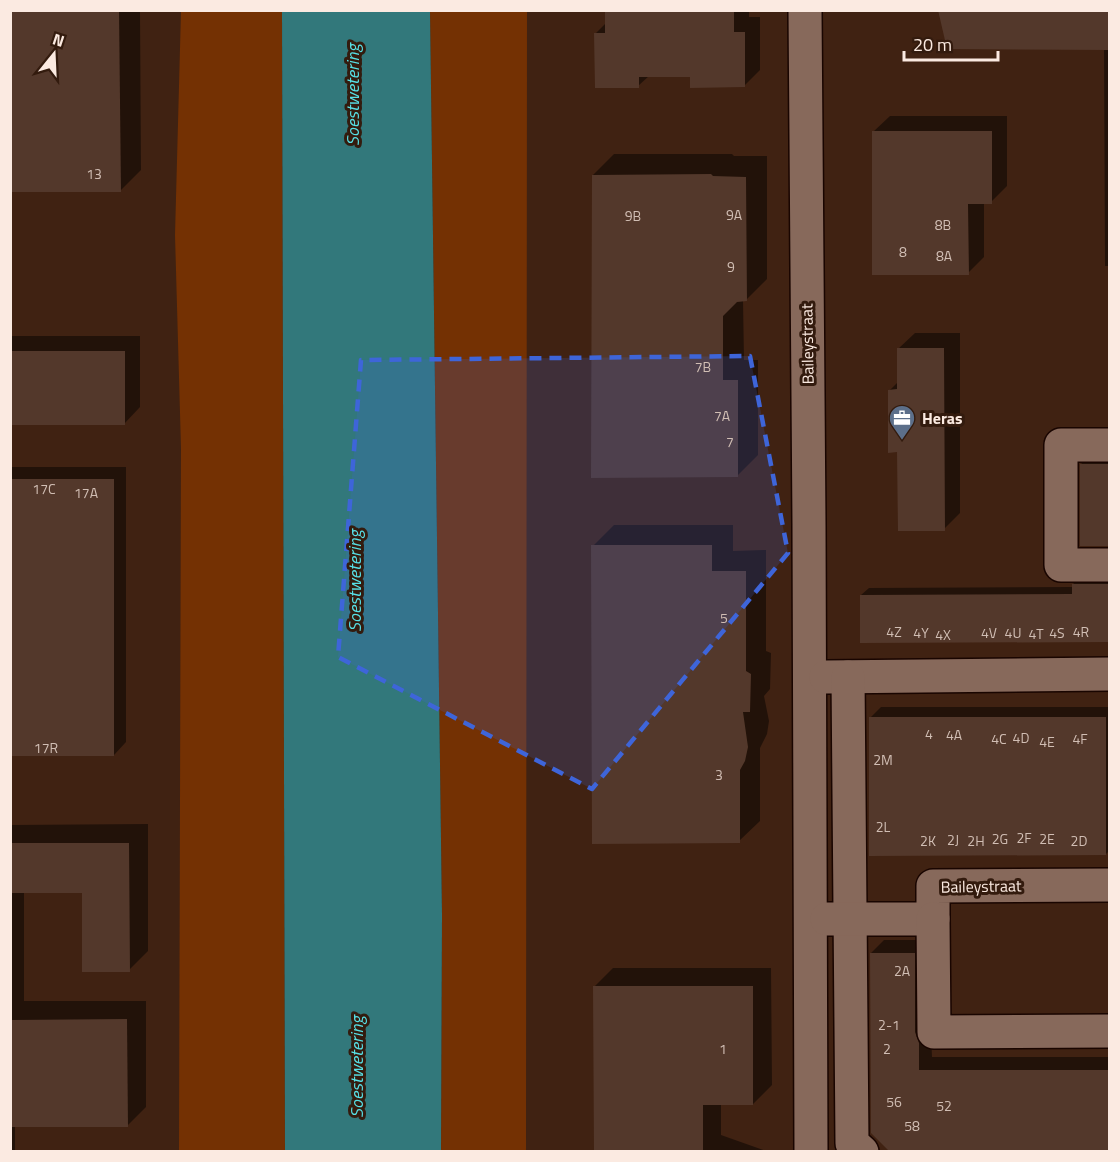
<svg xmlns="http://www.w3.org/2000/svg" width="1120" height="1162" font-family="'Titillium Web',sans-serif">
<rect width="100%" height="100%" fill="#331b0e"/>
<rect fill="#402212" x="11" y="11" width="1098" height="1140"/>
<g fill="#743103">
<path d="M181,11H282L285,1151H179L181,448L175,235Z"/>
<path d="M430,11H527L526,1151H441L442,915Z"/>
</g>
<path fill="#32787b" d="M282,11H430L442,915L441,1151H285Z"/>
<g fill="#0007">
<path d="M10,10H140L141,170L120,191Z"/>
<path d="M607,10H749V17H760V70L744,86L691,76H649L638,86L596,33L607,22Z"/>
<path d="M1110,10V266H1105L1104,48Z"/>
<path d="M890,116H1007V186L991,202H984V257L968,273L873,132Z"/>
<path d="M614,154H732L734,156H767V279L746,300H743L744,360H758V455L737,476L593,175Z"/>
<path d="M915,333H960V513L944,529L899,451L890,390L898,382V349Z"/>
<path d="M10,336H140V407L124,424H10Z"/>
<path d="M1110,456V545L1081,464L1089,457Z"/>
<path d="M10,467H126V742L114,755H10Z"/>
<path d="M614,525H733V551L766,550V651L771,653L770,689L764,696L769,721L767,734L760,748V821L739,841L593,546Z"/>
<path d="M1081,577H1110V641L861,595L869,588L1073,587V584Z"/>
<path d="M881,707H1110V850L1106,854L870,718Z"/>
<path d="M148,824V951L129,970L84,891L24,892V1001H146V1107L127,1126H15V1152H10V825Z"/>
<path d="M884,940H927L932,1057H1110V1152H892L871,953Z"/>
<path d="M613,968H771L772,1085L753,1104L721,1103V1135L769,1152H595L594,987Z"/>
</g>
<g fill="#53382b">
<path d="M10,10H119L121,192H10Z"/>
<path d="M605,10H734V32H745V87L690,88V77H639V88H595L594,33H605Z"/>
<path d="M938,10H1110V50L947,49Z"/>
<path d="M872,131H992V204H968L969,275H872Z"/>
<path d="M711,174L713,176L746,177L747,301L737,302L723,316V380H738V477L591,478L592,175Z"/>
<path d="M897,348H944L945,531H898L897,452L888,453V390L897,389Z"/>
<rect x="10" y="351" width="115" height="74"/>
<rect x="1080" y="464" width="30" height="82"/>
<rect x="10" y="479" width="104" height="277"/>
<path d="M591,545H712V571H746V671L751,674L750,712H743L748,747L745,761L740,770V843L592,844Z"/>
<path d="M1072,584H1110V642L860,643V595L1072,594Z"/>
<path d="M869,717H1106V855L869,856Z"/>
<path d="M10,843H129L130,972H82V893H10Z"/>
<path d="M870,953H915V1032L919,1043V1070H1110V1152H890L871,1133Z"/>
<path d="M593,986H753V1105H703V1152H594Z"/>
<path d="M127,1019L128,1127H10V1020Z"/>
</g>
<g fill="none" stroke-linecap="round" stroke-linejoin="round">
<g stroke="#190500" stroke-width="36">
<g id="minor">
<path d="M805,10L809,524L811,1152"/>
<path d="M1110,445H1061V565H1110"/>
<path d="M826,677L1110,674"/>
<path d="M848,677L852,1143L862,1152"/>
<path d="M827,919H933V886L1110,885"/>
<path d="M933,919L934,1032L1110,1031"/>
</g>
</g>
<use href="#minor" stroke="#87695b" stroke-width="33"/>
</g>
<path fill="#3e65d9" fill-opacity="0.2" stroke="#3e65d9" stroke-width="4.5" stroke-dasharray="12 8" stroke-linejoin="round" d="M750,356L788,553L592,789L338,657L361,360Z"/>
<defs>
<g id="office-pin" transform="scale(1.35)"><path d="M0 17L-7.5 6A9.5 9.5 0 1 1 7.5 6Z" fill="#5c6f8a" stroke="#331b0e"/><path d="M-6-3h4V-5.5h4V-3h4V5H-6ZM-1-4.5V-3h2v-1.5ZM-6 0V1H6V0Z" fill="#fff"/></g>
</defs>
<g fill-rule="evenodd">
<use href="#office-pin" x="902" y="418"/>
</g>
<g text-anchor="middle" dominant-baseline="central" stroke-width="6" stroke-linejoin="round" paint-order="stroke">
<g font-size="14" fill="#d1beb4">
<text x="94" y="173">13</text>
<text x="734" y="214">9A</text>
<text x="633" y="215">9B</text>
<text x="943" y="224">8B</text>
<text x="903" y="251">8</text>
<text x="944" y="255">8A</text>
<text x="731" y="266">9</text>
<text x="703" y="366">7B</text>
<text x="722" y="415">7A</text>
<text x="730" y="441">7</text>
<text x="44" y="488">17C</text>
<text x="86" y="492">17A</text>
<text x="724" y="617">5</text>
<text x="894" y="631">4Z</text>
<text x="1081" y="631">4R</text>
<text x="921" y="632">4Y</text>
<text x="989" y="632">4V</text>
<text x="1013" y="632">4U</text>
<text x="1057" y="632">4S</text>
<text x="1036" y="633">4T</text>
<text x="943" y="634">4X</text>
<text x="929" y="733">4</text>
<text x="954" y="734">4A</text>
<text x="1021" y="737">4D</text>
<text x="999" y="738">4C</text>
<text x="1080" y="738">4F</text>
<text x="1047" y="741">4E</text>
<text x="46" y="747">17R</text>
<text x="883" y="759">2M</text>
<text x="719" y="774">3</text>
<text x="883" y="826">2L</text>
<text x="1024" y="837">2F</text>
<text x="1000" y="838">2G</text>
<text x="1047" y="838">2E</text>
<text x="953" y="839">2J</text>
<text x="928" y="840">2K</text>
<text x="976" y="840">2H</text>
<text x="1079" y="840">2D</text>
<text x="902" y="970">2A</text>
<text x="889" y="1024">2-1</text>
<text x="723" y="1048">1</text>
<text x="887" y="1048">2</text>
<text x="894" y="1101">56</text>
<text x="944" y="1105">52</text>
<text x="912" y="1125">58</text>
</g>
<g font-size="16" fill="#fbeae1" stroke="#331b0e">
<text transform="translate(807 344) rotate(-91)">Baileystraat</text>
<text transform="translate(981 886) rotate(-1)">Baileystraat</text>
</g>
<g font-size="16" font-weight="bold" fill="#fbeae1" stroke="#331b0e" text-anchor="start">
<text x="922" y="418">Heras</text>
</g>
<g font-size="18" font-style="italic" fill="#57dfe5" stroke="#331b0e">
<text transform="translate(352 95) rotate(-90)">Soestwetering</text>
<text transform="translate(354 581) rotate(-90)">Soestwetering</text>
<text transform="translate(356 1067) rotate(-90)">Soestwetering</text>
</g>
</g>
<rect width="1120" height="1162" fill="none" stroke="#fbeae1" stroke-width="24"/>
<g transform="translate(54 54) rotate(18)" stroke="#331b0e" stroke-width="4.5" paint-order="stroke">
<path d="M0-4.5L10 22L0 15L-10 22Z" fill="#fbeae1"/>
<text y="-9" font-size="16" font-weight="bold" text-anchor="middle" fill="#fbeae1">N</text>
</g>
<path d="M904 51v9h94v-9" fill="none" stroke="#fbeae1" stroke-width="3"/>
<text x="913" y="51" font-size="18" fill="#fbeae1" stroke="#331b0e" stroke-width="4.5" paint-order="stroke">20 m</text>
</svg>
